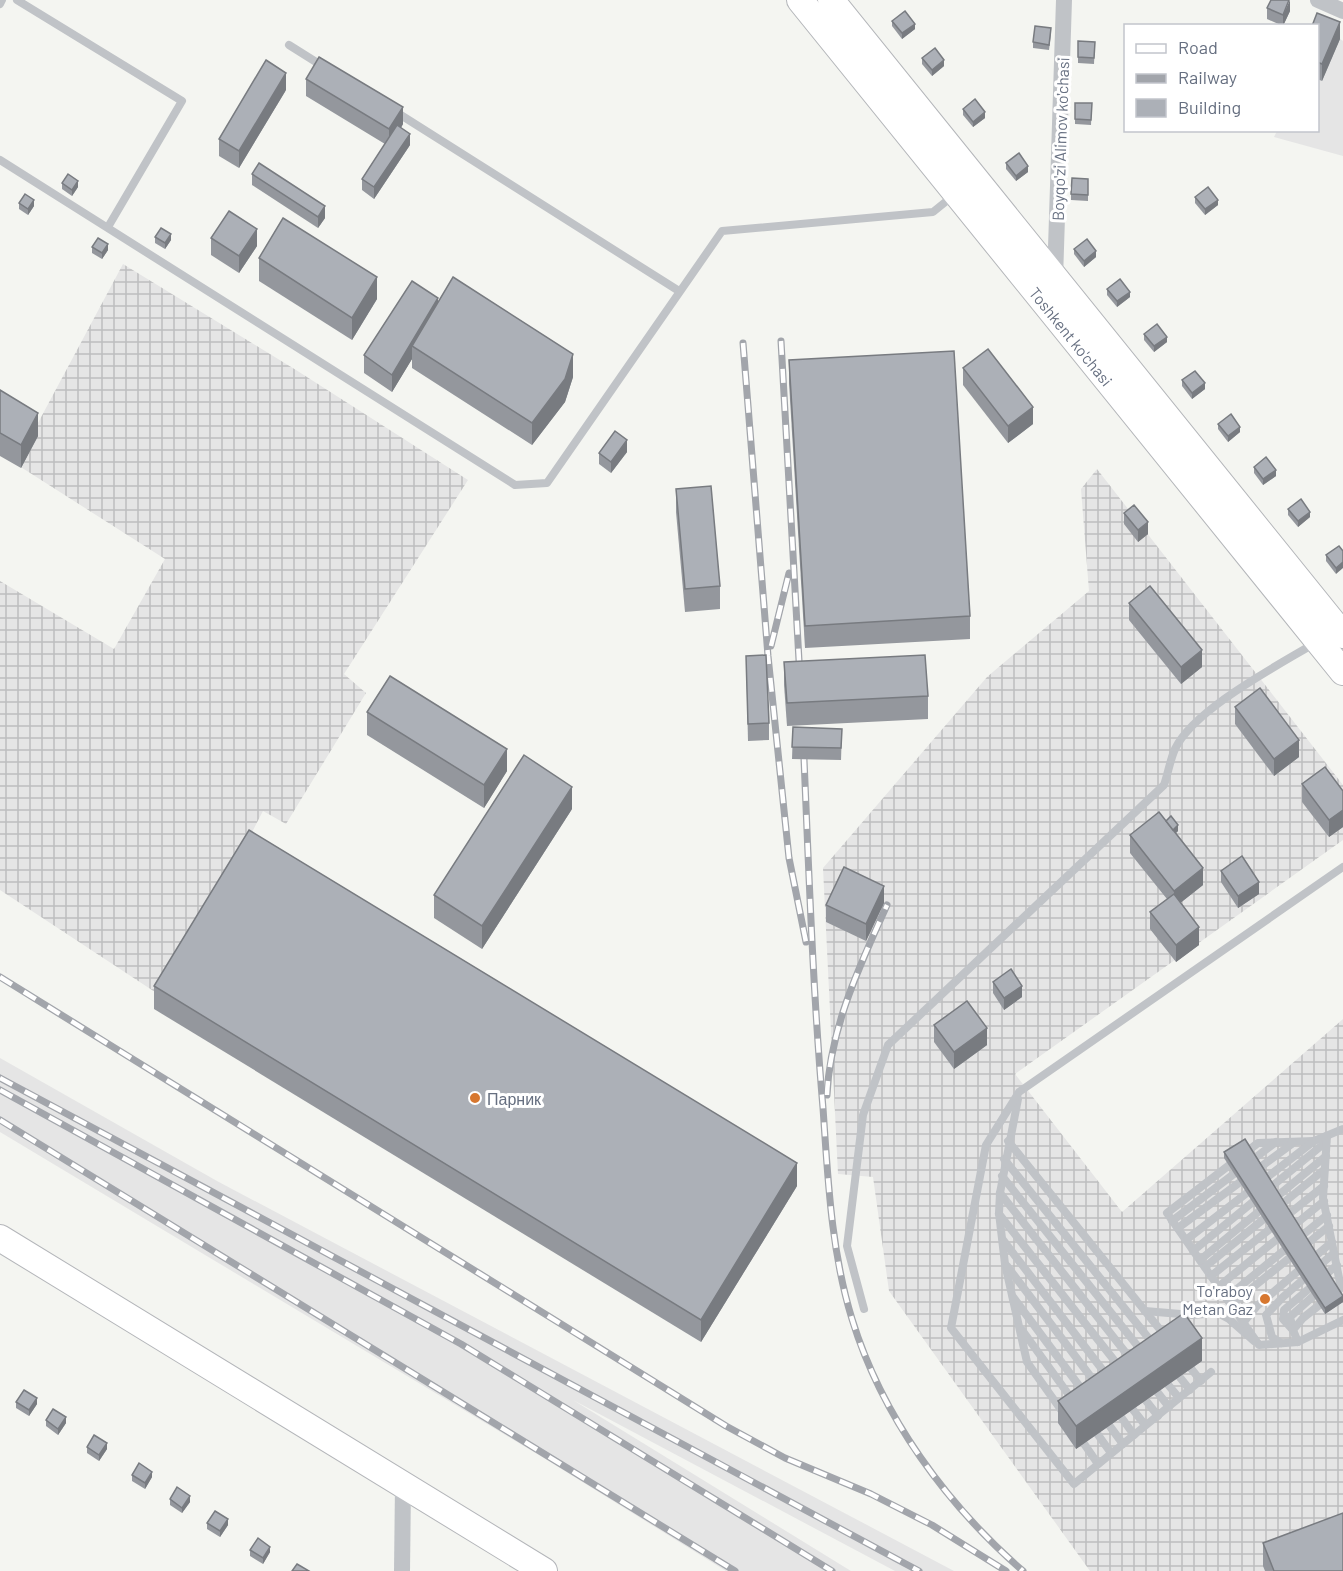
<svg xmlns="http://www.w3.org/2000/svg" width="1343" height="1571" font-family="Barlow,sans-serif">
<defs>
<pattern id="industrial-grid" width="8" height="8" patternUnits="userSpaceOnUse" patternTransform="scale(1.5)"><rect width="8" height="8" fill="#e5e5e5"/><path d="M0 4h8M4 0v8" fill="none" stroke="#bdbebf"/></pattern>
</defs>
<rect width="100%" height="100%" fill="#f4f5f1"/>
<g fill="#e5e5e5">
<path d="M1340,39L1343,41V156L1274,137L1277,131L1318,130V79L1322,81Z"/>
<path d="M0,1058L217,1181L954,1571H895L573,1400L851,1571H726L547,1460L0,1132Z"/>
</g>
<g fill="url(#industrial-grid)">
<path d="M123,264L296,370L468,480L344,674L366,693L286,824L263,811L224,886L158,994L0,890V581L114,649L165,559L16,464Z"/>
<path d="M1097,469L1343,785V840L1015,1074L1122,1212L1343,1019V1571H1090L889,1291L873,1177L838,1174L823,868L987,677L1089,591L1081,489Z"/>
</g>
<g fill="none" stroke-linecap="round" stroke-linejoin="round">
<g stroke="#b4b6ba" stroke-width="28">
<g id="primary">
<path id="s1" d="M800,0L1343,672"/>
<path d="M831,0L1343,635"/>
<path d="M0,1238L544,1571"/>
</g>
</g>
<g stroke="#c0c3c7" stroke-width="8">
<path d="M17,0L182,101L108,227"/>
<path d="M0,4L2,0"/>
<path d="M289,45L324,67"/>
<path d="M396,112L679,291"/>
<path d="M0,160L515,485L547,483L722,231L933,212L954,195"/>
<path d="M1018,1099L1000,1193L999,1213L1005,1264L1027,1362L1064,1414"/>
<path d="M1008,1141L1166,1337"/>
<path d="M1314,1141L1258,1143L1167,1213L1259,1345L1298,1342L1343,1320"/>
<path d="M1004,1159L1155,1346"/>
<path d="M1002,1176L1144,1354"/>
<path d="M1000,1193L1133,1362"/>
<path d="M999,1214L1121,1369"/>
<path d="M1172,1221L1276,1142"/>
<path d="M1178,1228L1293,1143"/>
<path d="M1003,1240L1108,1377"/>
<path d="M1186,1240L1314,1141L1343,1129"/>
<path d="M1193,1251L1326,1142"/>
<path d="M1200,1260L1326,1156"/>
<path d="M1007,1266L1097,1385"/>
<path d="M1205,1267L1325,1169"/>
<path d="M1211,1276L1324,1186"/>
<path d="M1218,1287L1324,1201"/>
<path d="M1013,1297L1086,1395"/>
<path d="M1226,1298L1327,1215"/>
<path d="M1231,1305L1329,1226"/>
<path d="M864,1309L847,1246L863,1115L888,1045L1164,785C1168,774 1170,760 1175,749C1194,709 1277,666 1315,643"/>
<path d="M1145,1311L1192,1315L1218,1313L1229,1319L1254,1341"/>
<path d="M1243,1323L1257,1306L1332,1242"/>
<path d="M1022,1330L1074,1402"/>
<path d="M1293,1330L1283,1319L1284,1310L1337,1265"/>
<path d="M1293,1330L1290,1317L1320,1290"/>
<path d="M1298,1342L1293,1330L1303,1318L1341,1288L1323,1198L1327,1136"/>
<path d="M1281,1343L1272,1337L1266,1315L1283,1297L1334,1253"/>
<path d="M1185,1361L1201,1381"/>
<path d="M1174,1370L1190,1390"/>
<path d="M1211,1372L1074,1484L951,1328L986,1145L1019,1092L1343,867"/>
<path d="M1161,1376L1179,1398"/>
<path d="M1151,1384L1169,1407"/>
<path d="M1140,1393L1158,1416"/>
<path d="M1127,1402L1145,1425"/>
<path d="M1116,1410L1134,1435"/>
<path d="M1103,1417L1123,1444"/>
<path d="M1091,1425L1111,1453"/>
<path d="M1078,1435L1098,1464"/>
</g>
<g stroke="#c0c3c7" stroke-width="16">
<path d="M1318,0L1343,11"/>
<path d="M1055,279L1064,0"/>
<path d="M402,1571L403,1485"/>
</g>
<use href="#primary" stroke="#fff" stroke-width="26"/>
<g stroke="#a2a5ab" stroke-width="7">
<g id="rail">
<path d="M781,341L800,678"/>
<path d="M743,343L768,656L789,858L806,942"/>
<path d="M771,646L789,573"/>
<path d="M804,759C809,875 813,992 823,1108C828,1179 831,1251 852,1319C882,1417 947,1505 1023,1571"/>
<path d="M0,977L726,1426L785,1458L871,1494L932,1525L1006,1571"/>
<path d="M0,1078L919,1571"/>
<path d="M0,1090L461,1344L832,1571"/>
<path d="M827,1095C830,1028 860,965 887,905"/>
<path d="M0,1120L735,1571"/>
</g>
</g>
<use href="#rail" stroke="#fff" stroke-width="4.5" stroke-dasharray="14" stroke-linecap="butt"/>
</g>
<g fill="#94979d">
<path d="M1267,8L1290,11L1283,26L1267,19Z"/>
<path d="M892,21L915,29L902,39L892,26Z"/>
<path d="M1317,26L1340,39L1322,81L1317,79Z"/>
<path d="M1051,34L1049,50L1033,48V42Z"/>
<path d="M1078,41L1095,42L1094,64L1078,63Z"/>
<path d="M922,58L944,66L932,76L922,64Z"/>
<path d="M306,79L403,124L401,128L410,145L374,199L362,190V179L385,144L306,96Z"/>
<path d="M286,90L239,168L219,156V139Z"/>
<path d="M1075,103H1092L1091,125L1075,124Z"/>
<path d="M963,109L985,118L973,127L963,115Z"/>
<path d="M1006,163L1028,172L1016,181L1006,169Z"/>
<path d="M252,174L325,218L318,228L252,185Z"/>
<path d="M1088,179V201L1071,200V194Z"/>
<path d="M62,183L78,187L72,196L62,189Z"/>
<path d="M1195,197L1218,205L1205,215L1195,203Z"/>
<path d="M19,203L34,206L28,215L19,209Z"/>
<path d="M155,237L171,240L165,249L155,243Z"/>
<path d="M211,238L257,246L239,273L211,255Z"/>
<path d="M92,247L108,250L102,259L92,253Z"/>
<path d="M1074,249L1096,257L1084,267L1074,254Z"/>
<path d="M259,258L377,299L352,340L259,281Z"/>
<path d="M1107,289L1130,297L1117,307L1107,295Z"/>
<path d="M438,302L573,377L565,402L532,445L412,368V359L392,392L364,373V355Z"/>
<path d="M1144,334L1167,342L1154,352L1144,340Z"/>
<path d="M789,360L970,616V639L805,648L789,383Z"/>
<path d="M963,368L1033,424L1008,443L963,385Z"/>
<path d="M1182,380L1205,389L1192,399L1182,386Z"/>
<path d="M0,390L38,436L21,468L0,456Z"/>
<path d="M1218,424L1240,432L1228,442L1218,429Z"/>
<path d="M627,452L611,473L599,464V453Z"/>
<path d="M1254,467L1276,476L1263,485L1254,473Z"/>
<path d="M676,489L720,586V609L685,612L676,512Z"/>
<path d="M1288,509L1310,517L1298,527L1288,515Z"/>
<path d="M1124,513L1148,534L1138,542L1124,524Z"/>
<path d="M1339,546L1336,574L1326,561V555Z"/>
<path d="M1129,603L1202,667L1181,684L1129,620Z"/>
<path d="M746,656L769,723V740L748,741Z"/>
<path d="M784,662L928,696V719L787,726L784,685Z"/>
<path d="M1235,707L1299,757L1274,776L1235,724Z"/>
<path d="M367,712L507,771L484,808L367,735Z"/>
<path d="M793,727L842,729L841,760L792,759Z"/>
<path d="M1302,784L1343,791V827L1329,837L1302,802Z"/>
<path d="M572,809L482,949L434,918V895Z"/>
<path d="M1166,821L1178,831L1176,833L1203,885L1180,903L1199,945L1176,962L1150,929V912L1167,899L1130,853V835Z"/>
<path d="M1221,871L1259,894L1238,908L1221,882Z"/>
<path d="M884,903L866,941L826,922V905Z"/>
<path d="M993,982L1022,997L1004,1010L993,993Z"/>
<path d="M154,986L797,1186L701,1342L154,1009Z"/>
<path d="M934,1025L987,1045L954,1069L934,1042Z"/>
<path d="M1224,1152L1343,1296V1302L1325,1314L1224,1158Z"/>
<path d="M1202,1361L1076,1449L1058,1423V1401Z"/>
<path d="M16,1402L37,1404L29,1416L16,1408Z"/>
<path d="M46,1420L66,1423L58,1435L46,1426Z"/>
<path d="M87,1447L107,1449L99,1461L87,1453Z"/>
<path d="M132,1475L152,1477L145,1489L132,1481Z"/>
<path d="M170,1499L190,1502L182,1513L170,1505Z"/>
<path d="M207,1523L228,1525L220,1537L207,1529Z"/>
<path d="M1263,1543L1343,1571H1265L1263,1566Z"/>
<path d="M250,1550L270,1552L263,1564L250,1556Z"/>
</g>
<g fill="#787b80">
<path d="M1290,0V11L1283,26V15Z"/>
<path d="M1340,22V39L1322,81V64Z"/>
<path d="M915,24V29L902,39V33Z"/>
<path d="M944,60V66L932,76V70Z"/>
<path d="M286,73V90L239,168V151Z"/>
<path d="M403,107V124L389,147V129Z"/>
<path d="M985,112V118L973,127V122Z"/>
<path d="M410,134V145L374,199V187Z"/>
<path d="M1028,166V172L1016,181V176Z"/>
<path d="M78,181V187L72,196V190Z"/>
<path d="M34,200V206L28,215V209Z"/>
<path d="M1218,200V205L1205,215V209Z"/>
<path d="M325,206V218L318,228V217Z"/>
<path d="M257,229V246L239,273V256Z"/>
<path d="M171,234V240L165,249V243Z"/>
<path d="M108,244V250L102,259V253Z"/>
<path d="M1096,251V257L1084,267V261Z"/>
<path d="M377,277V299L352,340V318Z"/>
<path d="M1130,292V297L1117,307V301Z"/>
<path d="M438,298V316L412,346V359L392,392V375Z"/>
<path d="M1167,337V342L1154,352V346Z"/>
<path d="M573,354V377L565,402L532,445V423Z"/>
<path d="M1205,383V389L1192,399V393Z"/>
<path d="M1033,407V424L1008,443V426Z"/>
<path d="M38,413V436L21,468V445Z"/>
<path d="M1240,427V432L1228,442V436Z"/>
<path d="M627,440V452L611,473V462Z"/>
<path d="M1276,470V476L1263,485V479Z"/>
<path d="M1310,512V517L1298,527V521Z"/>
<path d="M1148,522V534L1138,542V530Z"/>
<path d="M1343,562V568L1336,574V568Z"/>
<path d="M1202,650V667L1181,684V667Z"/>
<path d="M1299,740V757L1274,776V759Z"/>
<path d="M507,749V771L484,808V785Z"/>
<path d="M572,787V809L482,949V926Z"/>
<path d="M1343,810V827L1329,837V820Z"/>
<path d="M1178,825V831L1169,839V833Z"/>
<path d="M1203,868V885L1174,908V891Z"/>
<path d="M1259,882V894L1238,908V896Z"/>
<path d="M884,886V903L866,941V924Z"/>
<path d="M1199,927V945L1176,962V945Z"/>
<path d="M1022,986V997L1004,1010V998Z"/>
<path d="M987,1028V1045L954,1069V1052Z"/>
<path d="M797,1163V1186L701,1342V1320Z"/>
<path d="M1343,1296V1302L1325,1314V1308Z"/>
<path d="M1202,1338V1361L1076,1449V1426Z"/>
<path d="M37,1398V1404L29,1416V1410Z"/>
<path d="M66,1417V1423L58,1435V1429Z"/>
<path d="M107,1443V1449L99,1461V1455Z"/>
<path d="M152,1472V1477L145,1489V1483Z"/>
<path d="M190,1496V1502L182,1513V1508Z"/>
<path d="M228,1519V1525L220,1537V1531Z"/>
<path d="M270,1547V1552L263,1564V1558Z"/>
</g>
<g fill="#acb0b7" stroke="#787b80" stroke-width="1.5">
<path d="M1271,0H1289L1283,15L1267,8Z"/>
<path d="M905,11L915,24L902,33L892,21Z"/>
<path d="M1317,13L1340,22L1322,64L1317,62V26H1312Z"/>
<path d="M1035,26L1051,28L1049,45L1033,42Z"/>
<path d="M1078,41L1095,42L1094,58L1078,57Z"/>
<path d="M935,48L944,60L932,70L922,58Z"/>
<path d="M319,57L403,107L389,129L306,79Z"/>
<path d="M266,60L286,73L239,151L219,139Z"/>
<path d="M975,99L985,112L973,122L963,109Z"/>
<path d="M1075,103H1092L1091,120L1075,119Z"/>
<path d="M397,125L410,134L374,187L362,179Z"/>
<path d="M1019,153L1028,166L1016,176L1006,163Z"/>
<path d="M259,163L325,206L318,217L252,174Z"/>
<path d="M68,174L78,181L72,190L62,183Z"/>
<path d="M1072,178L1088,179V195L1071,194Z"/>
<path d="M1208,187L1218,200L1205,209L1195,197Z"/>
<path d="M25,194L34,200L28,209L19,203Z"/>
<path d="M229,211L257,229L239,256L211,238Z"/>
<path d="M283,218L377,277L352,318L259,258Z"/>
<path d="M161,228L171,234L165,243L155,237Z"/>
<path d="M98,238L108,244L102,253L92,247Z"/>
<path d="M1087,239L1096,251L1084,261L1074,249Z"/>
<path d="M453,277L573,354L565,379L532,423L412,346Z"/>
<path d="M1120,279L1130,292L1117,301L1107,289Z"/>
<path d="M412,281L438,298L392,375L364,355Z"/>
<path d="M1157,324L1167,337L1154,346L1144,334Z"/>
<path d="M988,349L1033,407L1008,426L963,368Z"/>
<path d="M954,351L970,616L805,626L789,360Z"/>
<path d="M1195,371L1205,383L1192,393L1182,380Z"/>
<path d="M0,390L38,413L21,445L0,433Z"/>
<path d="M1231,414L1240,427L1228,436L1218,424Z"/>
<path d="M615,431L627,440L611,462L599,453Z"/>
<path d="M1266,457L1276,470L1263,479L1254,467Z"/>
<path d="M711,486L720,586L685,589L676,489Z"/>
<path d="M1301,499L1310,512L1298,521L1288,509Z"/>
<path d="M1134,505L1148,522L1138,530L1124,513Z"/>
<path d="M1339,546L1343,551V562L1336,568L1326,555Z"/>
<path d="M1150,586L1202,650L1181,667L1129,603Z"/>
<path d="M766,655L769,723L748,724L746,656Z"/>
<path d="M925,655L928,696L787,703L784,662Z"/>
<path d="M390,676L507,749L484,785L367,712Z"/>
<path d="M1260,688L1299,740L1274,759L1235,707Z"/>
<path d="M793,727L842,729L841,748L792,747Z"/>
<path d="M524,755L572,787L482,926L434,895Z"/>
<path d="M1325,767L1343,791V810L1329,820L1302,784Z"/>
<path d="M1159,812L1203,868L1174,891L1130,835Z"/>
<path d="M1171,816L1178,825L1173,830L1166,821Z"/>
<path d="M249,830L797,1163L701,1320L154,986Z"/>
<path d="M1242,856L1259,882L1238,896L1221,871Z"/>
<path d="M844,867L884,886L866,924L826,905Z"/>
<path d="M1174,894L1199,927L1176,945L1150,912Z"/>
<path d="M1011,969L1022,986L1004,998L993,982Z"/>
<path d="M967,1001L987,1028L954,1052L934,1025Z"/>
<path d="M1245,1139L1343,1296L1325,1308L1224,1152Z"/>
<path d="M1184,1313L1202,1338L1076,1426L1058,1401Z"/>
<path d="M24,1390L37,1398L29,1410L16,1402Z"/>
<path d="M53,1409L66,1417L58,1429L46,1420Z"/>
<path d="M94,1435L107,1443L99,1455L87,1447Z"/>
<path d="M139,1463L152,1472L145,1483L132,1475Z"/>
<path d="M177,1487L190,1496L182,1508L170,1499Z"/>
<path d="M215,1511L228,1519L220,1531L207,1523Z"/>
<path d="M1343,1513V1571H1274L1263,1543Z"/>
<path d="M258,1538L270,1547L263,1558L250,1550Z"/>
<path d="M297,1564L309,1571H292Z"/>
</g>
<g fill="#d7772f" stroke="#fff" stroke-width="2">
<circle cx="475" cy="1098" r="6"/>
<circle cx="1265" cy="1299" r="6"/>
</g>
<g text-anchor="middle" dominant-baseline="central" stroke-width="6" stroke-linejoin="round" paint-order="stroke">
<g font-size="16" fill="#666f80" stroke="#fff">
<text transform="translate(1060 139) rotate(-88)">Boyqo'zi Alimov ko'chasi</text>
<text stroke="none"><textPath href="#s1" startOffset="432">Toshkent ko'chasi</textPath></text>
</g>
<g font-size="16" fill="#666f80" stroke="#fff" text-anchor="start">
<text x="487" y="1098">Парник</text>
<text x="1253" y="1290" text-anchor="end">To'raboy<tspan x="1253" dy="18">Metan Gaz</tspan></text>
</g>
</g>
<rect x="1124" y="24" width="195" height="108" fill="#ffffff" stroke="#c2c5cc" stroke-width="1.5"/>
<rect x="1136" y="44" width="30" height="9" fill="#ffffff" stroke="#c2c5cc" stroke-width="1.5"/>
<text x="1178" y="54" font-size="18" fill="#666f80">Road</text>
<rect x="1136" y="74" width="30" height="9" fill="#a2a5ab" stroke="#c2c5cc" stroke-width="1.5"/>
<text x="1178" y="84" font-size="18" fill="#666f80">Railway</text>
<rect x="1136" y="99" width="30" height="18" fill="#acb0b7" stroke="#c2c5cc" stroke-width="1.5"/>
<text x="1178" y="114" font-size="18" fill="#666f80">Building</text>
</svg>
